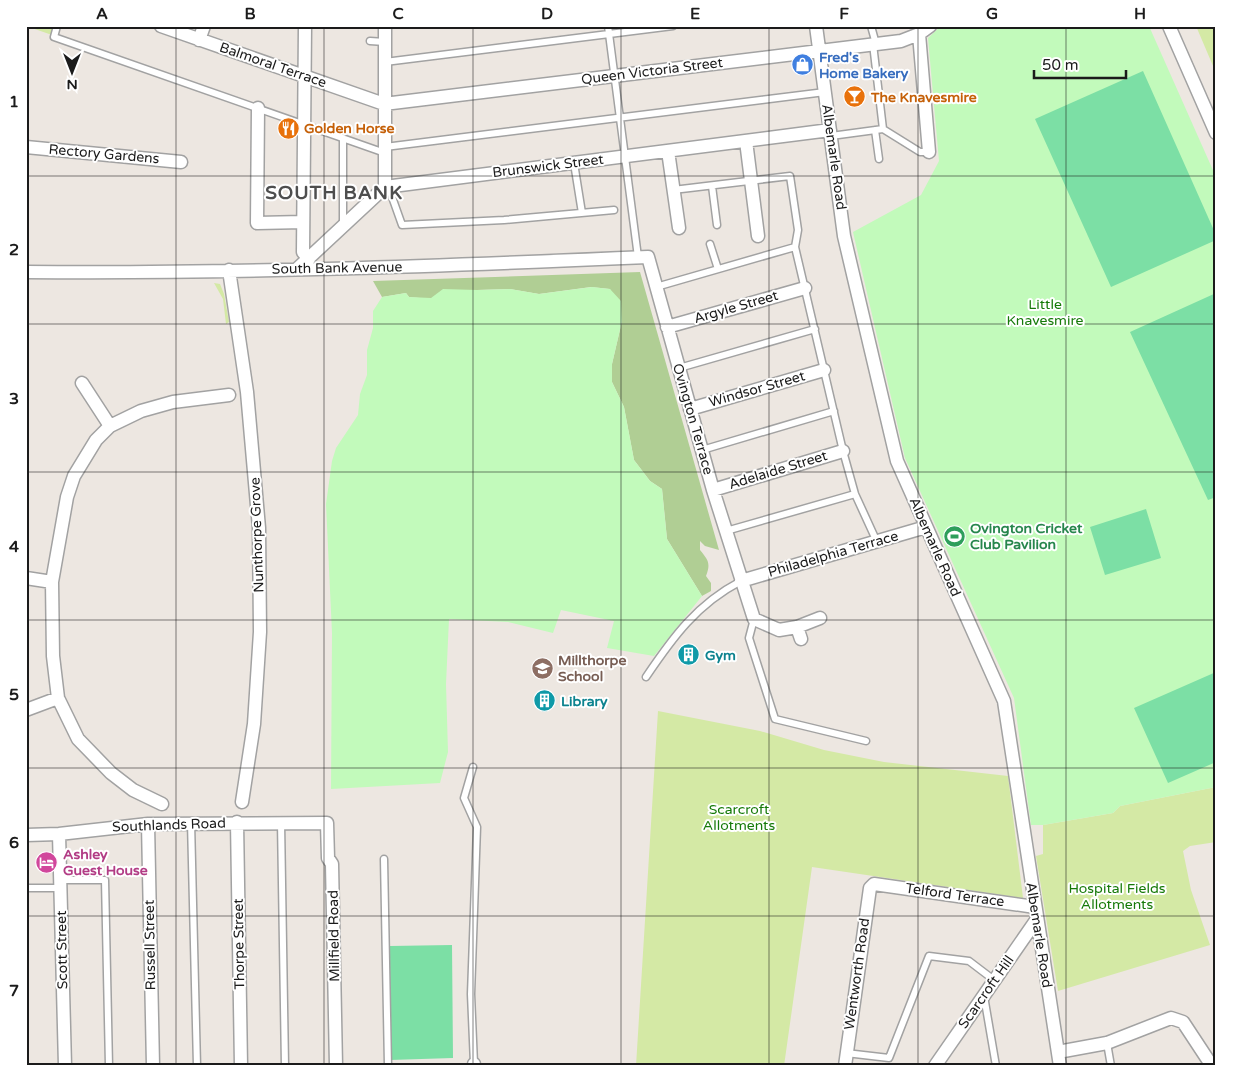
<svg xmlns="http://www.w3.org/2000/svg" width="1242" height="1092" viewBox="0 0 1242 1092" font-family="'Varela Round',sans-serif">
	<rect width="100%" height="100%" fill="#ede7e1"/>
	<path fill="#d4e9a5" d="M26,26H55L52,35Z
		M1196,26H1216V73Z
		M214,283L220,284L224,294L229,322L226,324L223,299Z
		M658,711L760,731L824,750L884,762L1008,776L1023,898L812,867L784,1066H636Z
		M1216,787V842L1190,846L1183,851L1191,890L1210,945L1058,991L1036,856L1043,854V825L1113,813L1120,806Z"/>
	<path fill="#b0ce94" d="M640,272L719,550L705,546L700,541V550C708,560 711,563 706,576L711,583V591L702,596L667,539L662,489L650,481L634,460L624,407L612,382V364L622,321L610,289L591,287L539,294L510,289L477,290L431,299L409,297L406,293L382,297L373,281Z"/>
	<path fill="#c2fabb" d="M941,26H1149L1216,177V787L1120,806L1113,813L1043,825H1031L1014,698L905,458L853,232L921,195L939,161L928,38Z
		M592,287L610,289L621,301L622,321L612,364V382L624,407L634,460L650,481L662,489L667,539L702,596L654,656L607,648L614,621L561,610L553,633L508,622L449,619L446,684L448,752L440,783L331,789L332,633L326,504L332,461L336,448L358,415L360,394L367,375V350L373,328V311L382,297L406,293L409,297L431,298L443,289L477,290L510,289L539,294Z"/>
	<path fill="#7cdfa5" d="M1143,71L1216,235V240L1111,287L1035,119Z
		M1216,293V497L1208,500L1130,332Z
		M1146,509L1161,558L1105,575L1090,527Z
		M1216,672V762L1168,783L1134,708Z
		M452,945L453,1058L390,1060V946Z"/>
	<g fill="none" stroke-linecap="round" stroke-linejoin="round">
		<defs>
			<path id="service" d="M57,26L54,37L385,153
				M608,26L638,257
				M871,26L876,44
				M370,41L385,42
				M873,44L883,129
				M385,62L673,26
				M875,130L879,159
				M831,136L883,129L920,152H929
				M385,147L825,92
				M574,163L582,213
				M712,186L717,225
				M386,188L391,194L402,225L504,220L614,210
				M673,190L790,176L798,230L795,247L843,451L855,494L877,542
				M343,226V138
				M710,244L718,269
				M656,287L795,247
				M679,368L815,329
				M702,450L834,411
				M726,531L855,494
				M754,619L749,638L775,719L866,741
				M646,677C673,637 697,604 741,581
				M473,767L464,798L477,827L471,994L474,1064
				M191,822L197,1066
				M281,822L285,1066
				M384,859L388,1066
				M61,880H105L109,1066
				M26,888H61
				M984,996L996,1066
				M1107,1043L1111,1066
				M846,1053L889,1058L929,956L969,961L994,980"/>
			<path id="minor" d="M161,26L384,104L901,41L919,34L930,26
				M305,26L303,252L309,259
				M816,26L844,236L897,461L1004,701L1060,1066
				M1169,26L1216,133
				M919,34L929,152
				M199,40L204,26
				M258,108L257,223L303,222
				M746,141L758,236
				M26,147L181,162
				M668,151L679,228
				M385,187V26
				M297,269L385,187L830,130
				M229,270L247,392L259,528L260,632L254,724L242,802
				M26,272C234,274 441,266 648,257L713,490L754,619L779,630L797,627L820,618
				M667,327L805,288
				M82,383L110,426
				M690,409L824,370
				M713,490L843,451
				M26,578L52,582
				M741,581L926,527
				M797,627L801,639
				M26,710L58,698
				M162,804L133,790L111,773L78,739L58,698L53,656L52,582L67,497L74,476L96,440L110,426L141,411L173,402L229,395
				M237,822L241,1066
				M148,824L153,1066
				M59,834L65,1066
				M26,835L59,834L148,824L327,823L328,858L332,864L336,1066
				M1058,1052L1107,1043L1171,1018L1183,1022L1212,1066
				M474,1066V1064
				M845,1066L870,888L874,884L1035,907
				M935,1066L1037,919"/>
		</defs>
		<use href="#service" stroke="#a2a2a2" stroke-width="9"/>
		<use href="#minor" stroke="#a2a2a2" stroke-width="15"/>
		<use href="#service" stroke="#fff" stroke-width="6"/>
		<use href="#minor" stroke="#fff" stroke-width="12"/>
	</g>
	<path fill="none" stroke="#1b1b1b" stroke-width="1" stroke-opacity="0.55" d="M176,26V1066M324,26V1066M473,26V1066M621,26V1066M769,26V1066M918,26V1066M1066,26V1066M26,176H1216M26,324H1216M26,472H1216M26,620H1216M26,768H1216M26,916H1216"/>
	<defs>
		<symbol id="shop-disc" viewBox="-11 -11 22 22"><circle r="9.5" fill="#3f7fe0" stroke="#fff"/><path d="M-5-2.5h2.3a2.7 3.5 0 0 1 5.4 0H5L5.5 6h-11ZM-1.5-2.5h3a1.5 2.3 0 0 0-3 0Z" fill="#fff"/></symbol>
		<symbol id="bar-disc" viewBox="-11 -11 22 22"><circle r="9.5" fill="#e8710a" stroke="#fff"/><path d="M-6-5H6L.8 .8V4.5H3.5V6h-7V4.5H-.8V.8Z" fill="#fff"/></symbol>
		<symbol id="restaurant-disc" viewBox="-11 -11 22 22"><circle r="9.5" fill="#e8710a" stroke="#fff"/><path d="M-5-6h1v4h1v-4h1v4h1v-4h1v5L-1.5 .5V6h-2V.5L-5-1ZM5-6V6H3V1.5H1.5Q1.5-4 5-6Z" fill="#fff"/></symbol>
		<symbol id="stadium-disc" viewBox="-11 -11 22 22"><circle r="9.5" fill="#2e9e5b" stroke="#fff"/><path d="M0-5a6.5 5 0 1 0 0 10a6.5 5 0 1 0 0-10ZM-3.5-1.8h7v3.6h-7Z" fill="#fff"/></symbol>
		<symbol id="building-disc" viewBox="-11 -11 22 22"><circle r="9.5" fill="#0f9aa8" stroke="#fff"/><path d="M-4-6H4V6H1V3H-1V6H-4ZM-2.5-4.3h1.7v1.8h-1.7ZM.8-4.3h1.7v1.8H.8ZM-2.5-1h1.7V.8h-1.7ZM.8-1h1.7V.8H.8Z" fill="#fff"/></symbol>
		<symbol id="school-disc" viewBox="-11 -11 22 22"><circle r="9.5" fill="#8d6e63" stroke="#fff"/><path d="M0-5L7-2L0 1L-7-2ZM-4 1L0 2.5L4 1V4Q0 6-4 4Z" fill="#fff"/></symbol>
		<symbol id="hotel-disc" viewBox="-11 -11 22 22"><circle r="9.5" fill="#d1479c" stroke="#fff"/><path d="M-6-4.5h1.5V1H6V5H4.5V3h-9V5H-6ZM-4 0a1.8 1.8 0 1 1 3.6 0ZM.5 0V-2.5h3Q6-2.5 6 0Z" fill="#fff"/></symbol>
	</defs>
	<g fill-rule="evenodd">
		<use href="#shop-disc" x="790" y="52" width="25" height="25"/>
		<use href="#bar-disc" x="842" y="84" width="25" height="25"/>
		<use href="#restaurant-disc" x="276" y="116" width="25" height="25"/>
		<use href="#stadium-disc" x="942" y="524" width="25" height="25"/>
		<use href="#building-disc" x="676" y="642" width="25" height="25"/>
		<use href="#school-disc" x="530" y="656" width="25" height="25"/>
		<use href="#building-disc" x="532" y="688" width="25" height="25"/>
		<use href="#hotel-disc" x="34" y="850" width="25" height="25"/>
	</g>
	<g text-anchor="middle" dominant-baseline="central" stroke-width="4" stroke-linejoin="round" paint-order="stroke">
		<g font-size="14" font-weight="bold" fill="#366cbe" stroke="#fff" text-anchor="start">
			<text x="819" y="57">Fred's<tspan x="819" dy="16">Home Bakery</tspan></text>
		</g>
		<g font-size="14" fill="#1b1b1b" stroke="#fff">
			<text transform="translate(273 65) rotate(19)">Balmoral Terrace</text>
			<text transform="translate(652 71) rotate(-7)">Queen Victoria Street</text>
			<text transform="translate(104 154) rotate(5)">Rectory Gardens</text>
			<text transform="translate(834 157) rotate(82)">Albemarle Road</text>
			<text transform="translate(548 166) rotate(-7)">Brunswick Street</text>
			<text transform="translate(337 268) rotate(-1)">South Bank Avenue</text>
			<text transform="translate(736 307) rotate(-16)">Argyle Street</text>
			<text transform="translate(757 389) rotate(-16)">Windsor Street</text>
			<text transform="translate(693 419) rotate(74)">Ovington Terrace</text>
			<text transform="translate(778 470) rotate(-17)">Adelaide Street</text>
			<text transform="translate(257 535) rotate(-92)">Nunthorpe Grove</text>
			<text transform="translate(935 547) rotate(66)">Albemarle Road</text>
			<text transform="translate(833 554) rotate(-16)">Philadelphia Terrace</text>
			<text transform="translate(169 825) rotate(-2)">Southlands Road</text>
			<text transform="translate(955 895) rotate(8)">Telford Terrace</text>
			<text transform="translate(1039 935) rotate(81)">Albemarle Road</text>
			<text transform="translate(334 936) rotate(-91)">Millfield Road</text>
			<text transform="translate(239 944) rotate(-91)">Thorpe Street</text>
			<text transform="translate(150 945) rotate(-91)">Russell Street</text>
			<text transform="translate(62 950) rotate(-91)">Scott Street</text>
			<text transform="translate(857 974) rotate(-82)">Wentworth Road</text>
			<text transform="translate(986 992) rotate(-55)">Scarcroft Hill</text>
		</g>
		<g font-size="14" font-weight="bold" fill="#c56008" stroke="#fff" text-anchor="start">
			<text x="871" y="97">The Knavesmire</text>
			<text x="304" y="128">Golden Horse</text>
		</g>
		<g font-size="14" fill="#167a09" stroke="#fff">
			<text x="1045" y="304">Little<tspan x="1045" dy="16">Knavesmire</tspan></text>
			<text x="739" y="809">Scarcroft<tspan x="739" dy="16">Allotments</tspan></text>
			<text x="1117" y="888">Hospital Fields<tspan x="1117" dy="16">Allotments</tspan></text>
		</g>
		<g font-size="14" font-weight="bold" fill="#27864d" stroke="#fff" text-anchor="start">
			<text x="970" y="528">Ovington Cricket<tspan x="970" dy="16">Club Pavilion</tspan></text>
		</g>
		<g font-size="14" font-weight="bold" fill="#0d838f" stroke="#fff" text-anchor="start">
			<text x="705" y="655">Gym</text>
			<text x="561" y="701">Library</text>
		</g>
		<g font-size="14" font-weight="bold" fill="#785e54" stroke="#fff" text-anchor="start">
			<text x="558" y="660">Millthorpe<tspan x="558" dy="16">School</tspan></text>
		</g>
		<g font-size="14" font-weight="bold" fill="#b23c85" stroke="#fff" text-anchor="start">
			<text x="63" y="854">Ashley<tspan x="63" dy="16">Guest House</tspan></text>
		</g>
		<g font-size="19" font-weight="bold" letter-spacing="1" fill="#4e4e4e" stroke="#fff">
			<text x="334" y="193">SOUTH BANK</text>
		</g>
	</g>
	<rect width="1242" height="1092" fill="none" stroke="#ffffff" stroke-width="55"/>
	<g transform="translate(72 72) rotate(180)" stroke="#ffffff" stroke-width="4" paint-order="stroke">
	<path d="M0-4L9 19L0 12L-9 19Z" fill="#1b1b1b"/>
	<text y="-8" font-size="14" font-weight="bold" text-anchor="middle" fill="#1b1b1b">N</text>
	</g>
	<path d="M1034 70v8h92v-8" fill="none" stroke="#1b1b1b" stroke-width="2.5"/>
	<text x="1042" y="70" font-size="15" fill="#1b1b1b" stroke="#ffffff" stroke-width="4" paint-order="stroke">50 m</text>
	<rect x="28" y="28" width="1186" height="1036" fill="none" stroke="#1b1b1b" stroke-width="2"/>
	<g font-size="16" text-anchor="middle" font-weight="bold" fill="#1b1b1b">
		<text x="102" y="19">A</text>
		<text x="250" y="19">B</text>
		<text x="398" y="19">C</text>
		<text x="547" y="19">D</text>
		<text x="695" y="19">E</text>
		<text x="844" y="19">F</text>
		<text x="992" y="19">G</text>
		<text x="1140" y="19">H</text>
		<text x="14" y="107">1</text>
		<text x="14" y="255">2</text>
		<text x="14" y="404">3</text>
		<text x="14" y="552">4</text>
		<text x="14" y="700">5</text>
		<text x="14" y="848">6</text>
		<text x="14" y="996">7</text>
	</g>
</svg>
